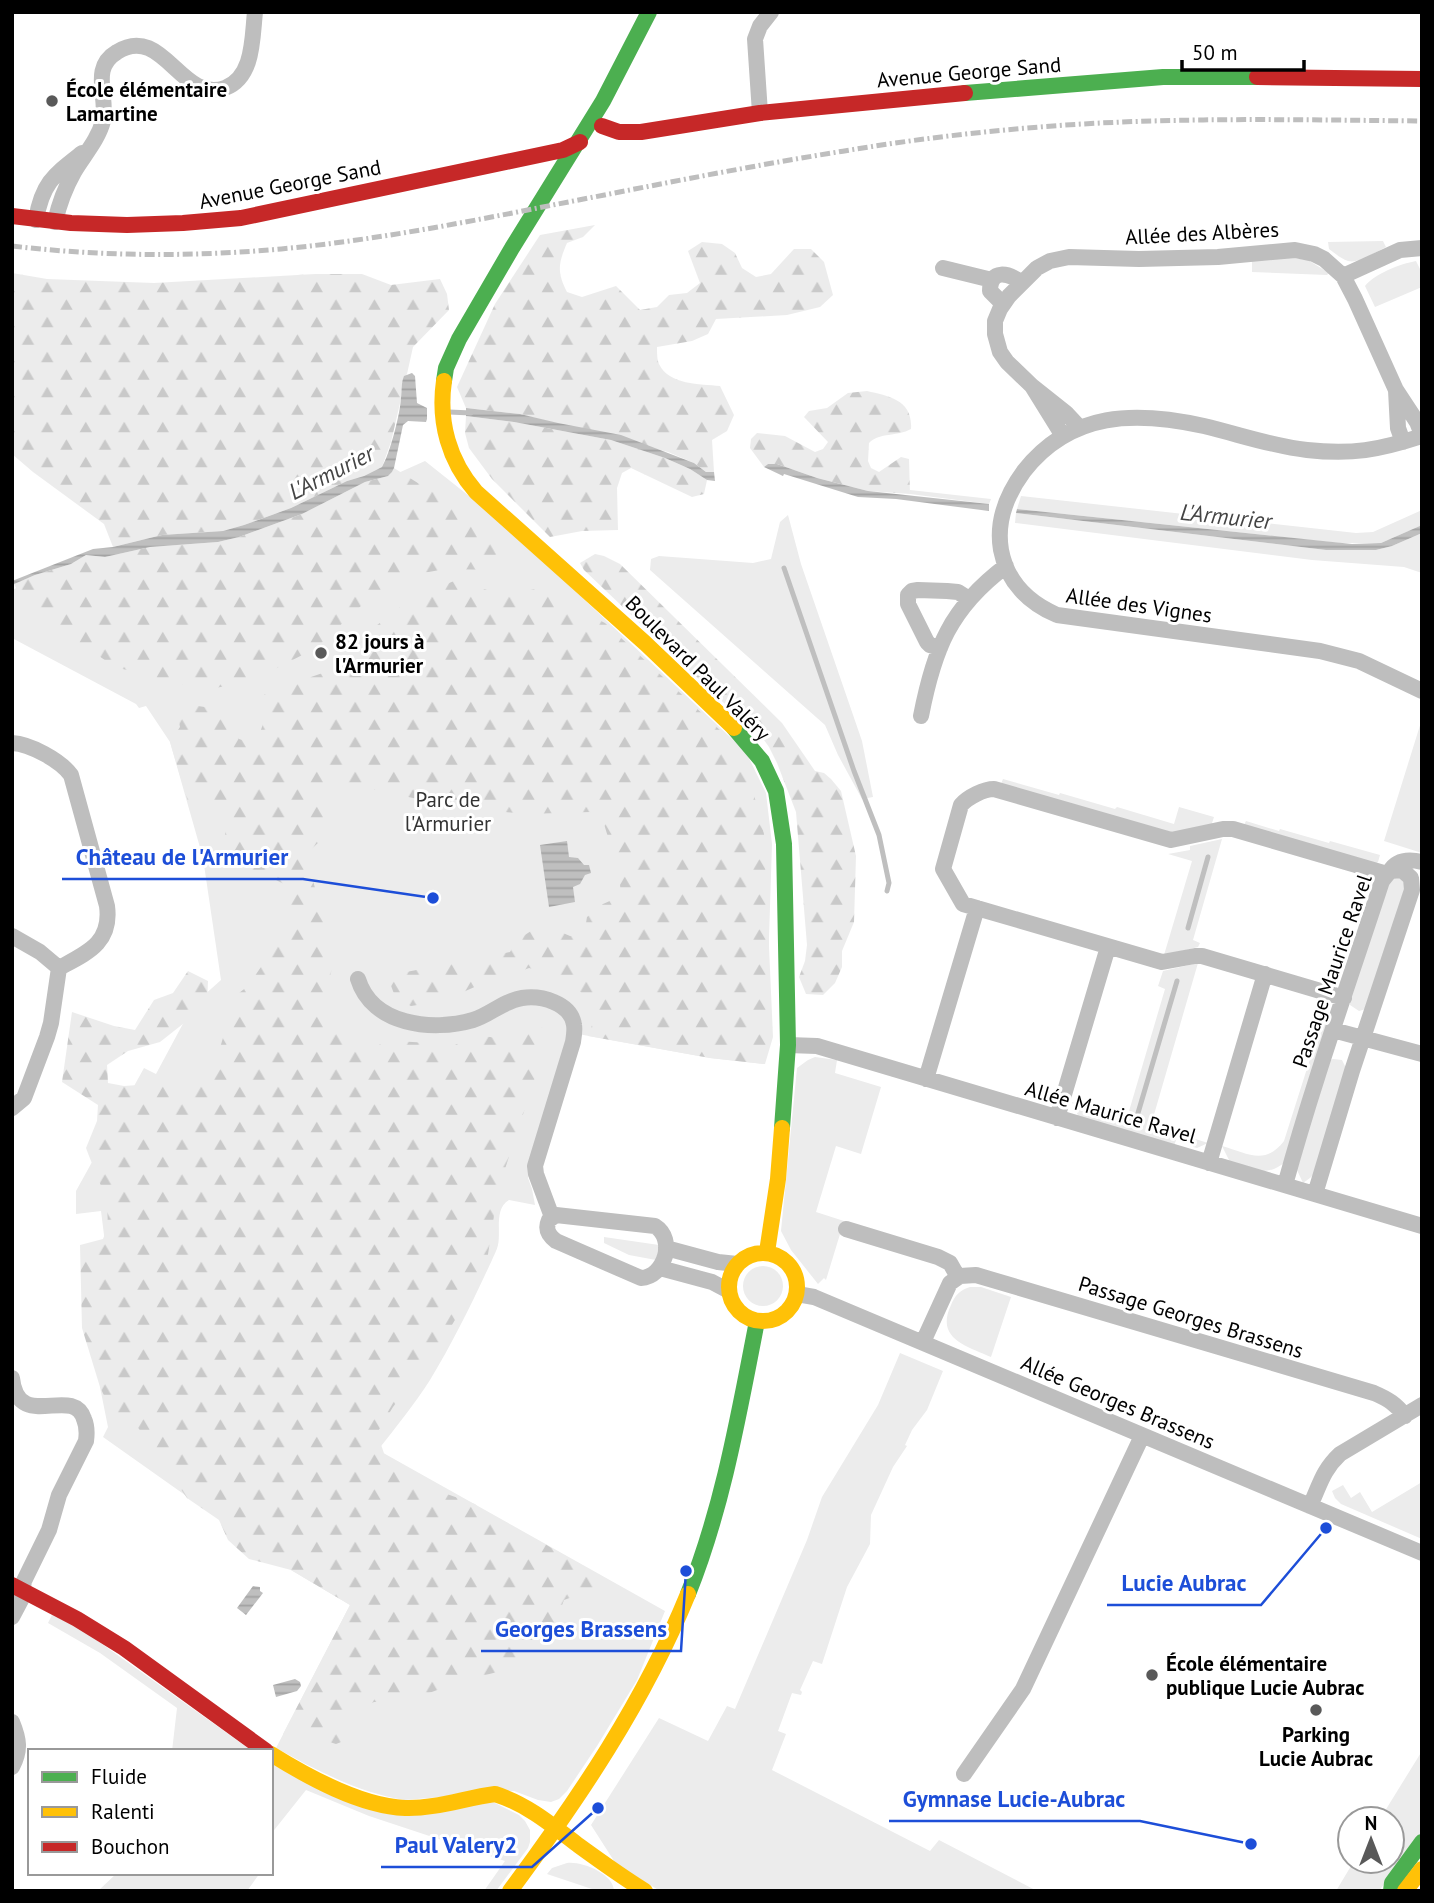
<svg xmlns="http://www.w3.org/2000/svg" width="1434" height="1903" viewBox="0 0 1434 1903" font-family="'PT Sans',sans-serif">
	<defs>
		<pattern id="forest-firs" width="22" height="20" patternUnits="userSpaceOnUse" patternTransform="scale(1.75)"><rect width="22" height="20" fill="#ececec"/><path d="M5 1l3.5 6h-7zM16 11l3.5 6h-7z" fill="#c9c9c9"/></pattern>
		<pattern id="water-rules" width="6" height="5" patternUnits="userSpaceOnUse" patternTransform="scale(1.75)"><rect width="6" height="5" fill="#bfbfbf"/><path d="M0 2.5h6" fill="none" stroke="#a2a2a2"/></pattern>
	</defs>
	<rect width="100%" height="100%" fill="#fff"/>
	<path fill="#ececec" d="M1383,241L1386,247C1375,252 1359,264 1348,261C1341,259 1335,253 1329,249L1328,242Z
		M1286,257L1308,260L1329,273L1327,275L1252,272V261Z
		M1416,261L1422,273V287L1375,307L1365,286C1376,273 1400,264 1416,261Z
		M425,461L503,523L746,752L766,793L772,844L765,1064L710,1058L567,1032V1042L529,1164L528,1178L532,1189L535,1205L509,1200C494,1209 501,1230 498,1245C497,1250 494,1255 492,1260C473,1301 453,1342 430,1380C414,1405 396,1427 378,1450L665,1611L637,1680L597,1746L567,1791L559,1799L551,1802L538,1800L514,1791L405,1800C359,1793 316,1770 276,1748L350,1605L291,1570L103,1437L108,1427L100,1387L110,1386L116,1331L101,1211L76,1214V1191L144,1068L156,1074L193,1005L221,980L203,858L170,742L146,706L139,708L136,704L12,638V590L58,569L233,547Z
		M910,490L991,499L989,504L910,494Z
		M1021,496L1356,533L1373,532L1422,510V525L1381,543H1340L1017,509Z
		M1016,513L1326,550H1376L1392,546L1422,533V573L1404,567L1312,560L1015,523Z
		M788,515L801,564L862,741L873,797L862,799L838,755L825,725L650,570L651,559L659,556L753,563L771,559L780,522Z
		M1422,719V853L1384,841Z
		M1003,779L1059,795L1060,793L1115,809L1117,807L1174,824L1179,807L1214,817L1211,826L1174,834L1001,784Z
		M1246,821L1279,831L1280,829L1329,843L1330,841L1380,855L1378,862L1375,864L1244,825Z
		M1222,839L1193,940L1200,943L1198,947L1164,955L1192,861L1168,854L1190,850V846Z
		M1395,876L1407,881L1366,1009L1359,1011L1350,1005L1349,1000L1387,882Z
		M1198,963L1151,1125L1208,1143L1197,1148L1193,1147L1195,1142L1177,1137L1174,1146L1079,1118L1072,1102L1127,1118L1165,989L1158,986L1163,971Z
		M1324,1015L1332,1018L1286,1161C1268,1178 1252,1169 1231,1164L1222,1146C1247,1153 1265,1166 1284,1141Z
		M815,1057L837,1060L835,1073L881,1087L861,1154L836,1146L816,1212L844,1221L826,1280L824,1278L818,1284L791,1250L781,1231L797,1068L808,1060Z
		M1333,1059L1342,1060L1347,1070L1315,1173L1310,1178L1303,1183L1297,1170L1328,1061Z
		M604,1237L659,1245L656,1260L629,1255L604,1243Z
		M743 1286a20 20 0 1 1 40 0a20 20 0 1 1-40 0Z
		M970,1287H981L1011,1297L991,1357C967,1346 935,1339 951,1305C955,1295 960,1290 970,1287Z
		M900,1353L943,1371L927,1410L912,1430L905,1445L907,1446L893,1467L871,1515L870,1544L847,1587L822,1664L813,1661L800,1690L802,1692L801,1695L792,1693L778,1731L786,1734L772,1770L930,1851L939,1840L1037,1891H660L616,1864L591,1825L659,1718L708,1741L727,1706L735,1709L807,1540L822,1497L878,1405Z
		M1422,1482V1539L1341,1504L1335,1498L1332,1491L1343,1485L1351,1498L1360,1492L1372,1512Z
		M52,1615L81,1629L252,1751H172L177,1708L100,1653L48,1623Z
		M1422,1751V1832L1379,1891H1336L1354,1861H1392V1819H1380Z
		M271,1764L404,1816L493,1802L519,1815L525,1821L530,1830V1842L528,1848L496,1891H484L505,1861L369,1816L306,1790L271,1834Z
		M567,1863C582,1861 614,1874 614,1891H598L547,1874L552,1868Z
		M117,1873H260L247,1891H98Z"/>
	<path fill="url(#forest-firs)" d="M595,225L583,237L567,243C558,264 557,272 567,292L582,297L616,286L640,310L657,307L669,295L687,293L700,283L688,251L702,242L722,244L735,253L742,268L756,277L771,274L794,249H811L824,262L833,295L820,307L787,315L716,319L708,334L692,341L657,347C657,352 657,360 659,364C669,385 700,384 720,386L734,415L727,431L712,440L714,472H706L694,463L668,452L520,414L466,408L457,387L495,304L540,235Z
		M12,273L47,279L154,283L315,274H362L391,285L440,279L447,294L449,310L413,347L407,374L402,383L401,399L391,442L382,467L364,476L347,481L291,508L244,525L223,531L162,535L113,547L104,524L33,472L12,454Z
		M867,391C889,396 913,400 911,429C897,437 880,432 869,443L868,461L871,468L879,472L901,457L909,459L910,494L868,491L817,478L777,464H768L764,467L750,448L751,439L757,433L785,436L815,452L823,449L828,442L804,417L809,411L827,408L848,393Z
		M466,416L514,422L611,440L665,458L690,469L707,480L704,494L692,497L631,468L622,473L617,488L618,530L582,531L550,537L492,479L469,448L465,433Z
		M394,468L421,485L458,496L485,530L498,558L497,570L445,569L407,576L361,606L316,648L269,672L231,685L205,690L115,667L80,643L41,612L16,588L14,584L35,575L71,564L86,555L105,557L150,547L218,542L239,537L302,514L365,482L388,476L392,472Z
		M595,554L604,556L620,564L782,723L815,771L824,773L831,779L841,791L856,856L854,922L842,951V967L835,983L823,995L806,994L799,977L805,961L807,945L796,812L777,763L769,747L759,733L745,723L584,570L580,563Z
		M457,580L490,591L514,593L536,589L605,623L722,732L751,783L764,834L773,1037L765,1064L710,1058L588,1036L596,1014L591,999L574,988L556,980L548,973L529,968L511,975L497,977L443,1001L411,1006L396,999L390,983L401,973L510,952L517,940L542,924L570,936L584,935L587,917L603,904L621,896L619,873L604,824L590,812L526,814L455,807L334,781L312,785L309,793L326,811L331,831L306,854L334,960L329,981L328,1013L344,1037L370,1050L386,1041H395L430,1043L443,1051L475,1035L505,1039L532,1021L550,1033L498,1190L486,1267L442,1342L393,1407L377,1433L387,1462L399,1477L475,1504L501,1530L545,1544L590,1572L594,1589L564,1600L556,1621L509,1669L462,1681L407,1701L374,1702L345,1716L349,1739L336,1744L300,1733L283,1734L350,1605L291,1570L249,1559L228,1540L219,1520L187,1498L132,1419L111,1410L100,1387L82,1328L80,1245L103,1239C117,1211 96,1176 86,1148L97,1121L98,1105L62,1082L72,1012L114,1026L135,1030L154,1000L173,993L188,971L208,981L207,1005L160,1042L128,1051L107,1065L108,1083L124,1086L167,1083L201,1085L217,1058L225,1031L230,1000L248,986L265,961L285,925L286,885L266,875L223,862L226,825L207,803L189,805L170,742L180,727L177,712L183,704L212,708L230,707L239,739L256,744L263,724L259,699L276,685L311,677L346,665L367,633L414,596Z"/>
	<path fill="url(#water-rules)" d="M412,373L415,376L417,403L427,408V419L426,422L408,421L403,425L394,468L392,472L388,476L365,482L302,514L239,537L218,542L150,547L105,557L86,555L71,564L35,575L12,585V581L93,549L113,547L162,535L223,531L244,525L291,508L347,481L364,476L382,467C390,453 400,415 401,398C402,390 401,383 404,376Z
		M466,408L520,414L558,423L621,435L694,463L706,472H714L715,481L707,480L690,469L665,458L611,440L514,422L466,416Z
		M768,464H777L817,478L868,491L989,504V511L896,499L858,497L784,474L783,476L764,467Z
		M1017,509L1352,544L1381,543L1422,525V533L1392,546L1376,550H1326L1016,513Z
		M567,841L569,857L578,858L584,865H589L591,873L585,875L580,884L573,887L575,902L549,907L540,845Z
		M253,1586L260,1587V1591L263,1593L246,1615L237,1608Z
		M295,1679L300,1682L301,1686L297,1691L276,1697L273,1685Z"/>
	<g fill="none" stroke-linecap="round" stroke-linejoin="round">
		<path stroke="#bfbfbf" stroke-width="5" d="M449,412L471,413
			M784,568L854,771L879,835L889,883L887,891
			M1188,928L1208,857
			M1138,1113L1177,981"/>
		<path stroke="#bebebe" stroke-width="16" d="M760,113L755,39L760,26L771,12
			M36,220C42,183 54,175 82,153
			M55,222C59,204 65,188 74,172C84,155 98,140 103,121C108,96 90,68 117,52C163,23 181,104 225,88C254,77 252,38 255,12
			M943,268L992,280
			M1343,276L1400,250L1422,248
			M1003,304L990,291C990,268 1009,273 1022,283
			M1032,386L1007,362L1000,352L995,334V321L1000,309L1009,296L1037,268L1050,261L1069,257L1139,259L1218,257L1295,250L1314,254L1324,259L1343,276L1355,299L1396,390
			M1063,436L1032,386L1066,413L1080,428
			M1422,436C1379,450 1352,455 1307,450C1271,446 1238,434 1204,426C1136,411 1071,411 1024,471C1007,494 996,521 1001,550C1007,582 1029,603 1057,615L1320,651L1359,661L1422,691
			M1403,442L1398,428L1396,390L1417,422L1422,435
			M940,648L930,645L927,642L908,604V595L912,591L918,590L947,591L958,592L969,599
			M921,716C934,649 950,608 1006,566
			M12,743C30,744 60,760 71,775L107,906C112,943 87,953 59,968
			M1390,871C1397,859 1409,859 1422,862
			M12,936L40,952L59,968L51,1023L47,1037L24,1098L12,1108
			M358,979C372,1025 432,1032 473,1020C490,1015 503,1001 522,998C541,995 571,1003 574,1025C575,1030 574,1036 573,1042L535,1166L536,1174L552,1217
			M1344,998L1202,956H1195L1162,962L963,904L943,869L961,805C968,797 984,789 994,789L1171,840L1223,829H1233L1387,874
			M1333,1030L1422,1054
			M788,1045L817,1046L1422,1226
			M926,1079L977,908
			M1057,1118L1108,947
			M1209,1163L1265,974
			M1285,1185C1313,1083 1349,982 1382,881L1390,871L1402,870L1411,878L1412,890L1352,1071L1315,1194
			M556,1215L655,1226C676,1239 665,1277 641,1278L556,1241C548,1235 545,1229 549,1220Z
			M846,1229L938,1257L950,1263L958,1277
			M666,1248L718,1262L737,1264
			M660,1268L712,1282L729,1291
			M797,1294L814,1297L1422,1553
			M923,1342L950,1283L960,1276L976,1275L1374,1393C1388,1399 1396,1404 1405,1416
			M12,1378C18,1433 73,1384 84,1419C87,1426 87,1434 86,1441L59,1495L49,1530L24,1581L21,1600L12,1617
			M1310,1506C1320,1485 1322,1471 1340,1454L1422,1405
			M12,1722C19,1739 21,1750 12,1767
			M964,1774L1023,1689L1142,1436"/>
		<path stroke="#4caf50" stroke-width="16" d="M965,93L1163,77H1257
			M444,381L446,368L459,339L512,248L603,101L649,12
			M734,728L762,761L776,791L784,844L788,1045L782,1128
			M688,1594C723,1507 739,1413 757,1321
			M1391,1891L1392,1883L1422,1842"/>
		<path stroke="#ffc107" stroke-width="16" d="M444,381C438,422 449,461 476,492L645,643L734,728
			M767,1252L778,1179L782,1128
			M729 1287a34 34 0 1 1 68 0a34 34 0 1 1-68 0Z
			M271,1754C308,1777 360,1806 405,1808C435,1809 465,1798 495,1794C527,1804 552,1825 578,1845C600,1861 622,1877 645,1891
			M510,1891C579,1798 644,1702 688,1594
			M1405,1891L1422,1869"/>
		<path stroke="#c62828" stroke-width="16" d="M1257,77L1422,79
			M602,126L619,132H641L760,113L965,93
			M12,216L71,223L127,225L183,223L241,218L563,150L580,142
			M12,1585L77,1619L124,1648L266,1751"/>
		<path stroke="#bebebe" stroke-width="5" stroke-dasharray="10 3.5 2 3.5" stroke-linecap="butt" d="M12,246C97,256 184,257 269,250C366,242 462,223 558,204C651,186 744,167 838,152C932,136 1027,126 1122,122C1222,118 1322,120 1422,121"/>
	</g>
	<g fill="#595959" stroke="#fff" stroke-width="2.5">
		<circle cx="52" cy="101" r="7"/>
		<circle cx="321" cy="653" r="7"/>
		<circle cx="1152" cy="1675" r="7"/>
		<circle cx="1316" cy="1710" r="7"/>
	</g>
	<g text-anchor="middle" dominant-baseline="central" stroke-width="6" stroke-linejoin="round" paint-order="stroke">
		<g font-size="21" fill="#000" stroke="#fff">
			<text transform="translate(969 72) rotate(-5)">Avenue George Sand</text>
			<text transform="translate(290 184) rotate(-11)">Avenue George Sand</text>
			<text transform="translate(1202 233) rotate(-3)">Allée des Albères</text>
			<text transform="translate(1139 605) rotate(8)">Allée des Vignes</text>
			<text transform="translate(698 668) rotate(45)">Boulevard Paul Valéry</text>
			<text transform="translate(1332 971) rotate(-71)">Passage Maurice Ravel</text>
			<text transform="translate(1111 1112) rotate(16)">Allée Maurice Ravel</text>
			<text transform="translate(1191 1317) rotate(17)">Passage Georges Brassens</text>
			<text transform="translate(1118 1402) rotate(23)">Allée Georges Brassens</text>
		</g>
		<g font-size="21" font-weight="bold" fill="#000" stroke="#fff" text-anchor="start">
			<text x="66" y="89">École élémentaire<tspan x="66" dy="24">Lamartine</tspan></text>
			<text x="335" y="641">82 jours à<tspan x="335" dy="24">l'Armurier</tspan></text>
			<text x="1166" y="1663">École élémentaire<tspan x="1166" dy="24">publique Lucie Aubrac</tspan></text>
			<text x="1316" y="1734" text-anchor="middle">Parking<tspan x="1316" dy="24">Lucie Aubrac</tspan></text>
		</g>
		<g font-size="21" fill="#333" stroke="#fff">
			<text x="448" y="799">Parc de<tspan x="448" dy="24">l'Armurier</tspan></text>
		</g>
		<g font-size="23" font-style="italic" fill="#444" stroke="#fff">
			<text transform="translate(331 472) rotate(-27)">L'Armurier</text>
			<text transform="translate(1226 516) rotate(6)">L'Armurier</text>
		</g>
	</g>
	<path fill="none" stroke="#1d4ed8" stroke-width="2.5" d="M433 898L303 879H62M1326 1528L1261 1605H1107M686 1571L681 1651H481M1251 1844L1140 1821H889M598 1808L532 1867H381"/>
	<g fill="#1d4ed8" stroke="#fff" stroke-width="2.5">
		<circle cx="433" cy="898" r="7"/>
		<circle cx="1326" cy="1528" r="7"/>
		<circle cx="686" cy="1571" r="7"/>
		<circle cx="1251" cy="1844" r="7"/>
		<circle cx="598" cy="1808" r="7"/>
	</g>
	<g font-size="23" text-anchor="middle" font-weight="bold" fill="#1d4ed8" stroke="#fff" stroke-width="6" stroke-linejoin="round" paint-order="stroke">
		<text x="182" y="865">Château de l'Armurier</text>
		<text x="1184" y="1591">Lucie Aubrac</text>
		<text x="581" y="1637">Georges Brassens</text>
		<text x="1014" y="1807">Gymnase Lucie-Aubrac</text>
		<text x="456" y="1853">Paul Valery2</text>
	</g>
	<rect width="1434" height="1903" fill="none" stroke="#000000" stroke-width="28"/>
	<rect x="28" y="1749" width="245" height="126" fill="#ffffff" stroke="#999999" stroke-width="2"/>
	<rect x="42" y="1772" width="35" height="10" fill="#4caf50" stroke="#999999" stroke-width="2"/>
	<text x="91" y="1784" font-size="21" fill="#000000">Fluide</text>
	<rect x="42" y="1807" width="35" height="10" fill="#ffc107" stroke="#999999" stroke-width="2"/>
	<text x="91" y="1819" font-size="21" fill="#000000">Ralenti</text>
	<rect x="42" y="1842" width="35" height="10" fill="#c62828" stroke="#999999" stroke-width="2"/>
	<text x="91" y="1854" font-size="21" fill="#000000">Bouchon</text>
	<g transform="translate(1371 1840)"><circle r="33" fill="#ffffff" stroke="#999999" stroke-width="2"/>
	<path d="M0-5L12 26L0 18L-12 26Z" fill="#595959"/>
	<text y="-10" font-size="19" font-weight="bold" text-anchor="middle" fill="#000000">N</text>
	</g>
	<path d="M1182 60v10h122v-10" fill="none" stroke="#000000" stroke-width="3.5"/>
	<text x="1192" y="60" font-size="21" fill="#000000" stroke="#ffffff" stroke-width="5" paint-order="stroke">50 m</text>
</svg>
